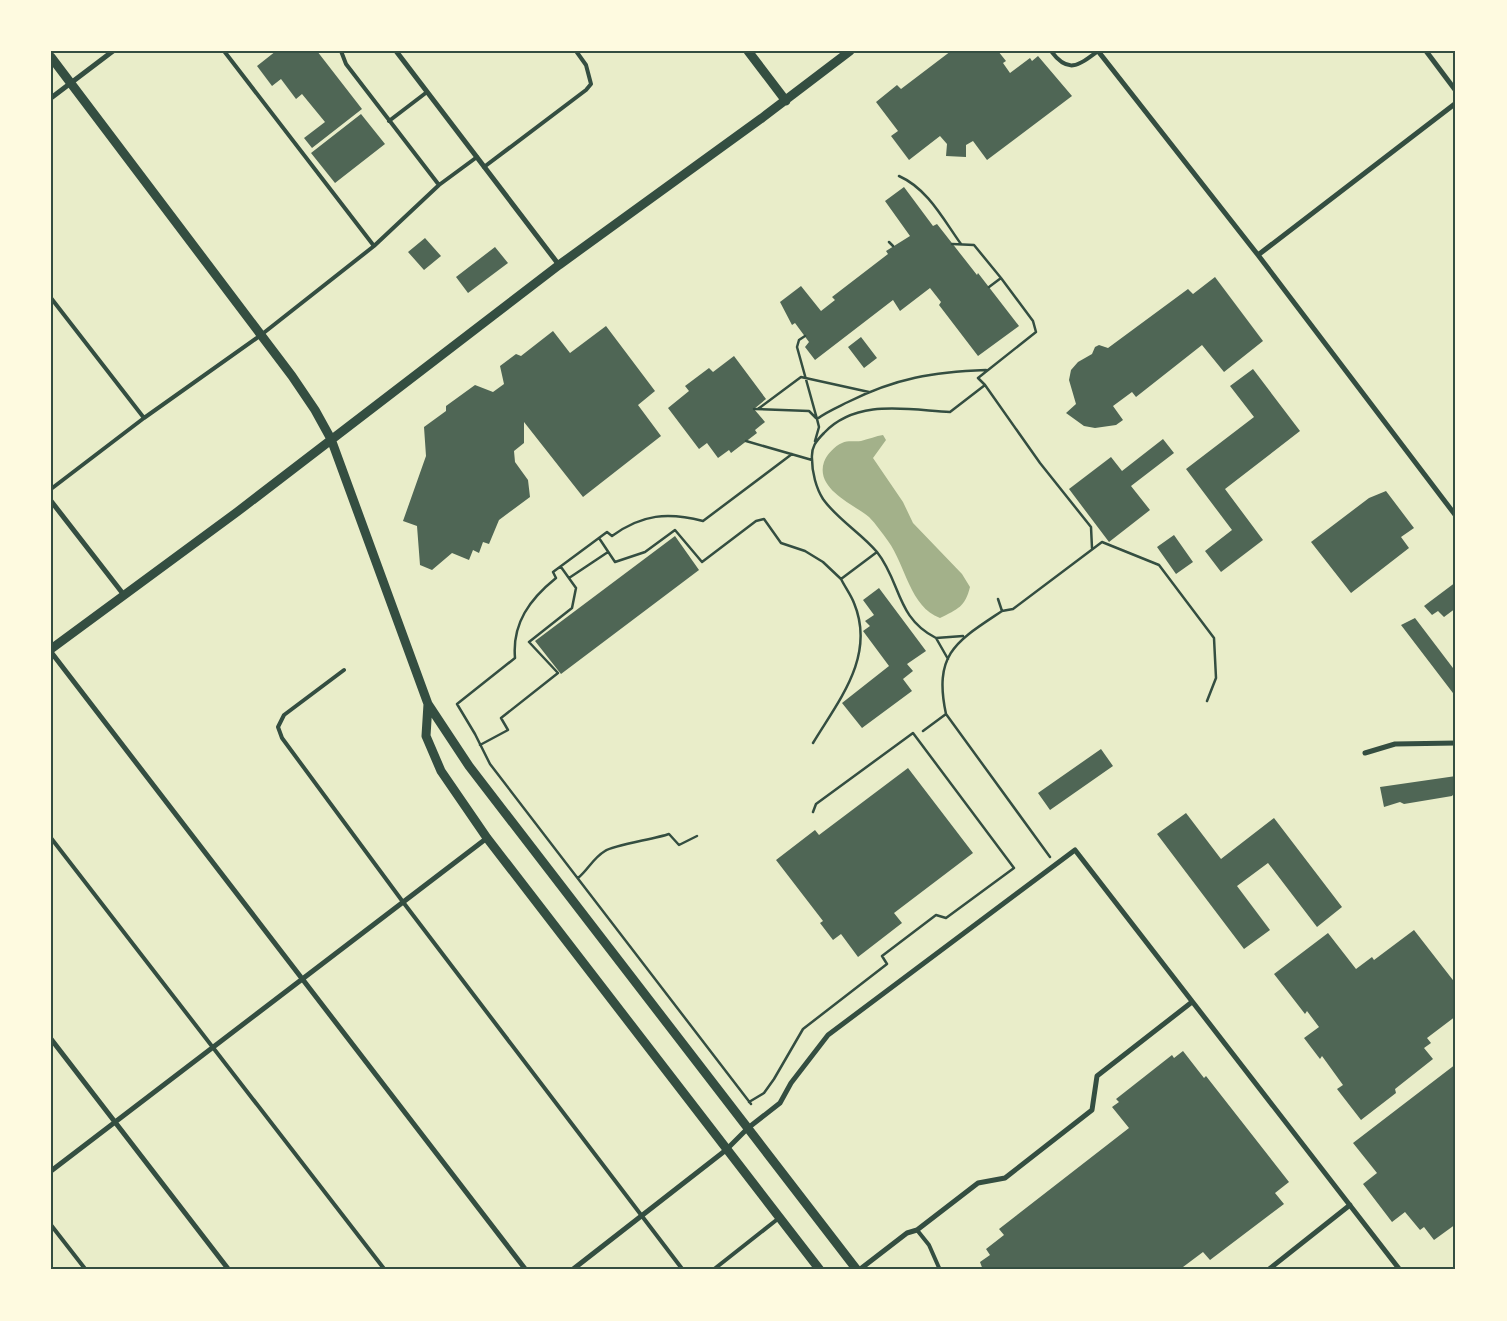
<svg xmlns="http://www.w3.org/2000/svg" width="1507" height="1321" viewBox="0 0 1507 1321" font-family="Bitter,serif">
	<rect width="100%" height="100%" fill="#e9edc9"/>
	<path fill="#a3b18a" d="M883,435L886,440L873,458L903,502L913,523L962,574L970,587C965,607 958,609 940,618C910,607 906,566 888,541C882,533 876,524 869,517C853,504 815,489 824,462C827,454 835,446 842,443C848,440 855,442 861,441C869,439 876,436 883,435Z"/>
	<path fill="#4f6655" d="M276,51H317L362,109L312,148L304,138L325,122L302,94L296,99L281,79L272,86L257,66Z
		M951,51H998L1006,61L1003,63L1010,73L1030,58L1032,61L1038,56L1072,96L987,160L973,141L966,145V157L946,156L947,144L940,136L909,160L891,136L898,131L876,102L897,85L901,89Z
		M361,114L385,144L335,183L311,153Z
		M904,187L933,226L937,224L977,275L978,273L1019,326L978,356L939,305L941,302L930,288L900,311L893,300L815,360L805,347L809,342L795,323L792,325L780,302L801,286L821,311L835,300L832,297L888,254L886,251L910,236L885,201Z
		M425,238L441,256L424,270L408,252Z
		M495,247L508,263L468,293L456,277Z
		M1215,277L1263,341L1224,372L1202,345L1136,397L1132,392L1113,406L1123,420L1116,425L1095,428L1084,426L1066,413L1076,404L1069,380L1071,370L1078,362L1092,354L1095,347L1099,345L1108,348L1188,289L1193,294Z
		M606,326L655,391L638,405L661,436L583,497L524,422V443L514,451L515,462L528,480L530,497L499,520L489,544L483,542L479,553L473,550L469,560L452,553L432,570L420,565L417,526L403,521L426,456L424,427L446,411V406L475,385L493,392L504,384L500,366L516,354L521,356L553,331L570,353Z
		M861,337L877,358L864,368L848,347Z
		M734,356L766,399L754,409L765,422L755,430L757,433L731,453L729,450L718,458L707,443L699,449L668,408L689,391L685,386L709,368L713,372Z
		M1253,369L1300,431L1225,489L1263,540L1221,572L1205,551L1232,530L1186,469L1254,417L1230,386Z
		M1163,439L1174,453L1131,486L1150,510L1109,542L1069,489L1111,457L1122,471Z
		M1386,491L1414,528L1401,537L1409,548L1351,593L1311,542L1369,498Z
		M1174,535L1193,562L1176,574L1157,547Z
		M675,536L699,570L561,674L535,641Z
		M1456,582V608L1444,617L1438,611L1432,615L1424,606Z
		M879,588L926,651L907,664L913,671L903,679L912,691L862,728L842,703L889,666L863,631L870,626L865,621L874,615L863,600Z
		M1415,618L1456,672V697L1401,625Z
		M1101,749L1113,766L1050,810L1038,793Z
		M908,768L973,853L894,913L902,923L858,957L841,934L833,940L820,923L823,921L776,860L815,830L819,835Z
		M1456,776V791L1452,796L1404,804L1400,802L1384,807L1380,787Z
		M1186,813L1221,859L1274,818L1342,907L1317,927L1268,863L1237,886L1270,930L1244,949L1157,834Z
		M1414,930L1456,984V1016L1427,1038L1431,1043L1424,1048L1433,1059L1395,1089L1396,1093L1361,1120L1337,1089L1343,1085L1322,1056L1320,1059L1304,1038L1319,1027L1307,1011L1305,1014L1274,974L1328,933L1356,969L1372,957L1374,960Z
		M1183,1051L1204,1078L1206,1076L1289,1182L1275,1193L1284,1204L1210,1260L1203,1252L1179,1270H983L980,1262L990,1255L986,1249L1004,1235L999,1229L1129,1128L1112,1107L1119,1102L1116,1099L1172,1055L1174,1058Z
		M1456,1064V1205L1453,1207L1456,1210V1224L1434,1240L1424,1227L1420,1230L1405,1212L1392,1222L1363,1184L1377,1173L1353,1143Z"/>
	<g fill="none" stroke-linecap="round" stroke-linejoin="round">
		<path stroke="#344e41" stroke-width="2.5" d="M899,176C928,189 943,219 961,244
			M889,242L893,246
			M952,244L974,245L1001,278
			M805,336L799,340L797,347L817,419
			M985,385L1040,463L1091,527L1092,548
			M754,409L809,411L816,418
			M758,409L801,377L869,392
			M746,441L812,460
			M815,441L819,427L817,419C826,412 838,407 848,402C896,378 933,372 986,370
			M599,538L615,562L645,552L675,530L702,562L756,521L764,519L781,543L805,551L823,562L841,579
			M569,578L608,552
			M1002,611L1013,609L1102,542L1159,565L1214,638L1216,678L1207,701
			M936,638C896,618 901,582 877,552C861,533 837,519 823,499C816,488 812,472 812,459C811,447 816,441 824,433C857,398 909,410 950,412L985,385L978,378L1036,332L1033,321L1001,278L989,287
			M948,659L936,638L963,636
			M946,714L1050,857
			M923,731L946,714C933,653 957,641 1002,611L998,599
			M813,743C839,700 876,656 854,603C851,595 845,587 841,579L877,552
			M480,745L508,730L501,718L558,673L529,642L572,608L576,588L561,567
			M578,878C588,870 593,858 605,851C613,845 655,839 669,834L679,845L697,836
			M749,1102L764,1093L774,1079L803,1029L887,964L882,956L936,915L946,918L1014,868L913,733L816,804L813,812
			M751,1104L490,764L475,734L457,704L515,658C512,623 530,599 556,578L553,572L607,532L612,536C642,514 668,512 703,521L792,454"/>
		<path stroke="#344e41" stroke-width="4" d="M224,51L374,246
			M341,51L346,64L439,185
			M1051,51C1068,74 1078,66 1098,51
			M389,121L427,92
			M484,167L586,90L591,84L586,65L576,51
			M51,298L144,418
			M51,489L144,418L261,335L374,246L439,185L477,157
			M344,670L284,715L278,727L282,738L403,902L683,1270
			M51,838L385,1270
			M51,1225L86,1270
			M917,1230L929,1245L940,1270
			M713,1270L779,1218"/>
		<path stroke="#344e41" stroke-width="5" d="M396,51L559,265
			M1098,51L1258,255L1456,516
			M1426,51L1456,91
			M51,98L113,51
			M1258,255L1456,103
			M51,501L124,595
			M51,652L526,1270
			M1365,753L1395,744L1456,743
			M51,1039L229,1270
			M51,1171L487,838
			M572,1270L726,1150L748,1128L780,1103L791,1083L828,1035L1075,850L1400,1270
			M859,1270L907,1233L917,1230L978,1183L1005,1178L1092,1110L1097,1076L1192,1002
			M1268,1270L1350,1205"/>
		<path stroke="#344e41" stroke-width="9" d="M748,51L786,101
			M51,57L292,376L315,410L331,439L428,704L469,766L857,1270
			M51,649L237,512L559,265L762,118L850,51
			M428,704L426,736L441,771L487,838L820,1270"/>
	</g>
	<rect width="1507" height="1321" fill="none" stroke="#fefae0" stroke-width="105"/>
	<rect x="52" y="52" width="1402" height="1216" fill="none" stroke="#344e41" stroke-width="2"/>
</svg>
